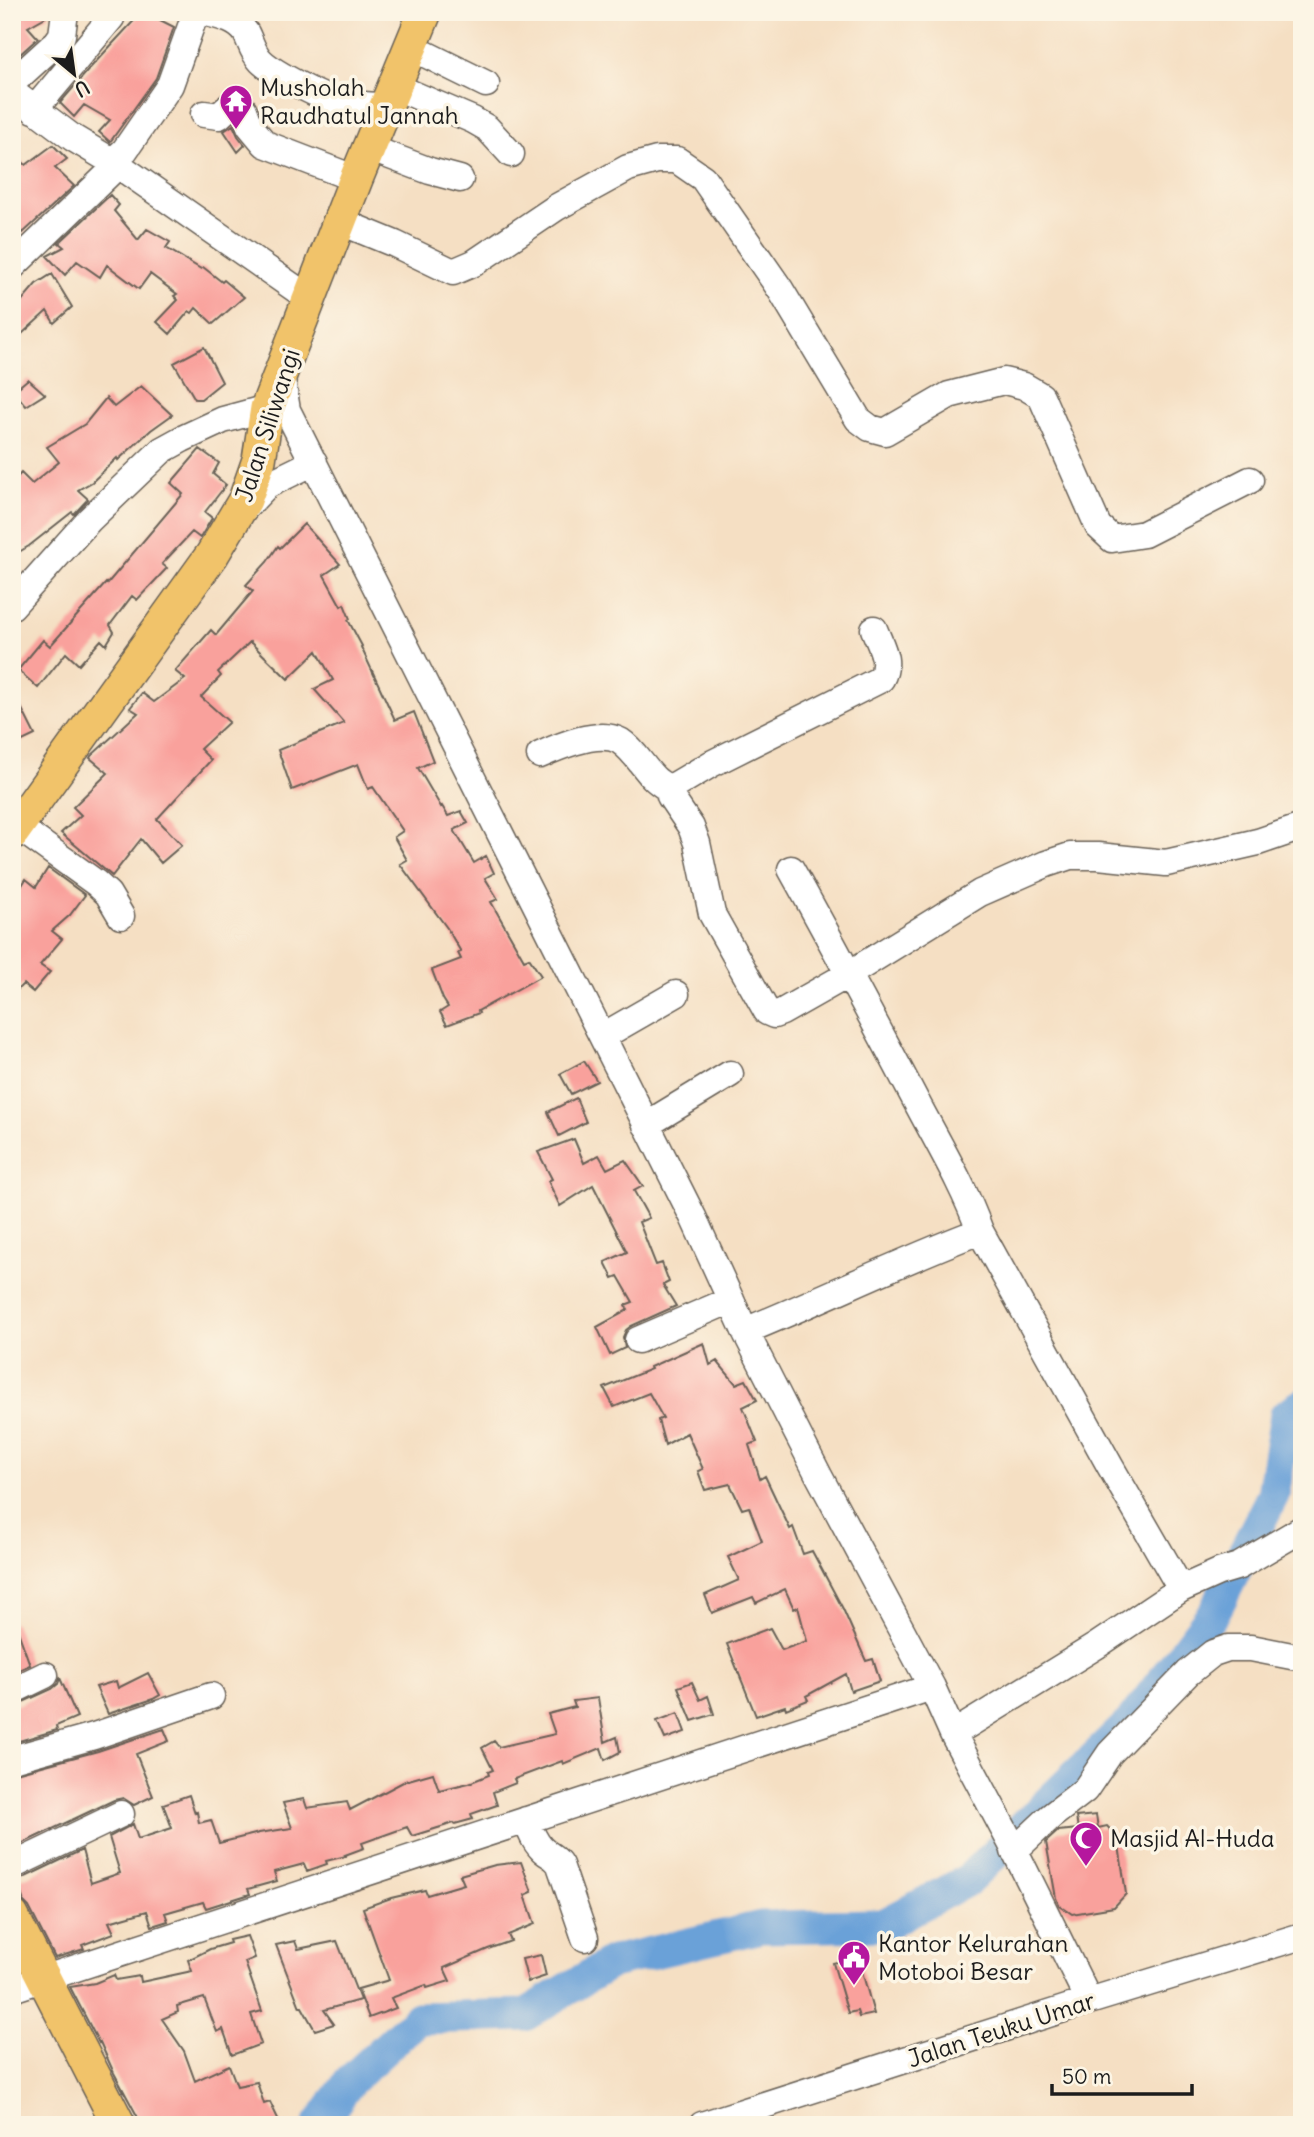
<svg xmlns="http://www.w3.org/2000/svg" width="1314" height="2137" viewBox="0 0 1314 2137" font-family="Delius,sans-serif">
	<rect width="100%" height="100%" fill="#fcf5e5"/>
	<filter id="ink" filterUnits="userSpaceOnUse"><feTurbulence type="fractalNoise" baseFrequency=".0143" numOctaves="2"/><feDisplacementMap in="SourceGraphic" scale="14" xChannelSelector="R" yChannelSelector="G"/><feConvolveMatrix kernelMatrix="1 2 1 2 8 2 1 2 1" color-interpolation-filters="sRGB"/></filter>
	<filter id="wash" filterUnits="userSpaceOnUse"><feTurbulence type="fractalNoise" baseFrequency=".00686" numOctaves="4" result="noise"/><feDisplacementMap in="SourceGraphic" scale="28" xChannelSelector="R" yChannelSelector="G"/><feGaussianBlur stdDeviation="1.57" result="paint"/><feColorMatrix in="noise" values="0 0 0 0 0 0 0 0 0 0 0 0 0 0 0 0 0 1.4 0 .05"/><feComposite in="paint" operator="in"/></filter>
	<g filter="url(#wash)">
		<rect width="100%" height="100%" fill="#f5dfc3"/>
		<g fill="none" stroke-linecap="round" stroke-linejoin="round">
			<path stroke="#6aa1d8" stroke-width="33" d="M319,2125L350,2081L418,2018L525,2015L612,1962L761,1927L883,1925L968,1880L1132,1721L1214,1612L1273,1495L1286,1415L1302,1405"/>
		</g>
		<g id="blocks">
			<path fill="#f9a19c" d="M12,12H49V15L28,27L38,38L18,56L12,50Z
				M142,12H164L160,20L174,27L156,78L110,142L99,132L110,120L84,105L74,117L60,103L91,67Z
				M233,125L238,136L245,145L238,152L224,131Z
				M53,145L67,159L55,168L74,186L23,233L12,224V153L26,165Z
				M110,195L119,205L114,211L138,240L147,229L170,242L166,248L201,269L203,267L222,282L224,280L244,297L213,324L196,308L192,313L189,311L170,334L157,322L178,300L174,296L177,294L150,274L139,289L107,265L100,277L77,261L65,275L47,256L64,247L59,243Z
				M52,274L72,307L54,323L47,311L12,343V312L36,284Z
				M204,347L222,382L201,399H195L174,363Z
				M28,379L45,394L26,406L14,391Z
				M141,386L172,415L151,430L118,460L117,458L92,482L78,490L88,499L74,514L72,512L29,546L12,556V483L21,473L32,484L59,462L47,447L85,424L106,398L114,407Z
				M200,449L219,463L213,474L226,485L205,512L212,518L200,538L192,532L162,564L167,568L137,600L132,596L110,625L114,632L106,645L101,640L79,665L66,653L38,688L18,670L43,640L50,646L106,583L107,584L183,494L171,483Z
				M304,524L340,564L324,575L341,606L344,604L350,619L348,620L362,646L361,647L395,720L414,712L433,761L418,768L441,807L442,806L448,816L461,811L468,823L454,830L474,863L486,856L494,873L485,878L498,899L491,902L524,960L529,958L541,976L478,1011L479,1013L447,1025L440,1012L448,1007L443,999L432,970L461,959L458,953L461,952L447,928L400,864L407,860L394,837L403,831L373,787L368,789L358,764L292,790L278,750L344,723L314,689L333,680L317,651L288,679L250,642L218,672L221,676L201,697L229,722L200,749L211,760L157,819L182,845L161,863L141,839L112,876L61,833L81,815L73,807L108,773L90,758L91,756L138,713L130,708L142,693L154,702L185,679L175,671L211,630L216,635L253,591L246,585L267,562L278,546L280,548Z
				M12,689L35,735L12,746Z
				M48,868L85,895L70,915L52,931L62,939L40,965L50,972L33,992L23,984L12,995V901L26,879L36,887Z
				M584,1061L597,1081L571,1094L560,1074Z
				M576,1098L586,1122L559,1136L548,1112Z
				M574,1139L584,1163L599,1155L607,1169L625,1160L643,1186L634,1191L649,1218L639,1222L656,1265L662,1263L669,1282L663,1285L676,1306L631,1326L626,1330L623,1337L625,1348L610,1355L597,1327L628,1310L625,1305L633,1302L618,1276L613,1278L605,1262L627,1252L593,1185L560,1206L548,1181L552,1179L538,1152Z
				M704,1343L710,1365L717,1361L736,1384L746,1380L757,1400L743,1407L757,1442L749,1445L760,1479L765,1476L790,1529L793,1527L803,1554L812,1551L843,1609L866,1661L873,1659L880,1681L851,1691L846,1674L806,1696L808,1700L786,1709L785,1706L756,1716L727,1644L770,1628L782,1650L807,1641L798,1607L794,1609L785,1589L756,1603L753,1597L712,1613L705,1595L739,1580L728,1557L762,1541L749,1507L742,1509L730,1484L705,1490L698,1471L703,1469L687,1433L665,1445L658,1420L663,1418L649,1393L614,1407L604,1388L651,1369L650,1367Z
				M12,1623H15L30,1665L12,1673Z
				M148,1673L160,1695L153,1699L108,1714L96,1687L116,1681L118,1688Z
				M60,1678L77,1717L56,1726L57,1730L12,1743V1707L52,1689L58,1684Z
				M692,1682L700,1700L708,1696L714,1714L692,1721L678,1687Z
				M598,1698L605,1742L617,1737L620,1752L605,1760L601,1748L563,1764L562,1761L514,1779L516,1783L493,1792L497,1805L471,1814L473,1819L455,1824L454,1823L412,1836L407,1827L362,1843L364,1848L345,1855L346,1856L326,1861L327,1864L307,1871L304,1864L274,1872L277,1881L248,1889L250,1894L206,1908L203,1902L165,1913L168,1921L152,1926L147,1911L109,1922L114,1933L82,1945L84,1949L55,1958L29,1907L21,1899H23L17,1881L82,1850L91,1883L120,1873L109,1837L133,1824L138,1839L172,1828L163,1804L189,1795L195,1813L197,1812L199,1823L211,1820L219,1843L259,1833L292,1828L283,1803L304,1799L307,1808L347,1802L350,1810L405,1781L433,1773L439,1790L469,1783L489,1775L488,1772L493,1770L482,1748L494,1741L499,1747L555,1734L548,1714L575,1707L573,1701Z
				M678,1713L685,1732L665,1739L657,1721Z
				M164,1729L169,1741L136,1754L153,1796L134,1805L123,1798L114,1800L21,1844L12,1825V1774L98,1751Z
				M1096,1815L1098,1828L1107,1826L1118,1838L1126,1894L1114,1907L1072,1914L1059,1905L1056,1898L1046,1842L1058,1831L1078,1829L1076,1817Z
				M521,1862L532,1892L525,1895L535,1924L508,1935L511,1941L488,1949L444,1968L450,1981L427,1988L426,1985L391,1998L396,2008L369,2018L358,1989L389,1980L363,1908L391,1898L425,1890L427,1895L464,1884L460,1875L495,1865Z
				M247,1936L255,1958L245,1962L262,2011L251,2014L261,2044L232,2055L223,2029L217,2032L204,1998L177,2006L178,2012L162,2019L184,2051L195,2081L229,2065L237,2086L257,2082L264,2104L270,2102L281,2125H142L114,2073L100,2042L99,2043L70,1987L95,1983L114,1975L116,1980L140,1976L141,1982L192,1971L188,1960L210,1949L230,1943L229,1940Z
				M295,1941L298,1949L337,1941L360,2000L324,2010L334,2024L315,2030L302,2007H300L276,1945Z
				M541,1955L546,1976L528,1982L522,1959Z
				M858,1957L874,2014L859,2017L857,2011L848,2013L833,1963Z"/>
		</g>
	</g>
	<g filter="url(#ink)">
		<use href="#blocks" fill-opacity="0" stroke="#686056" stroke-width="2"/>
		<g fill="none" stroke-linecap="round" stroke-linejoin="round">
			<defs>
				<path id="minor" d="M203,12C218,16 237,19 246,33C251,43 253,53 261,61C273,73 327,101 342,103C357,105 371,105 385,107
					M411,47L486,84
					M12,83L57,42L62,35L65,12
					M394,86L473,120L487,128L511,154
					M12,92L73,138L118,165L310,299
					M34,110L111,18
					M204,114L219,116L232,104L244,110L250,126L265,144L356,179
					M369,148L430,171L460,179
					M112,162L125,150L170,85L196,12
					M339,221L395,244L453,272L474,263L557,207L628,168L657,160H677L703,178L780,289L858,419L870,428L885,432L949,395L1004,381L1024,386L1041,396L1098,526L1112,539L1144,534L1250,480
					M12,267L118,165
					M283,371L282,380L287,410L693,1217L745,1331L819,1476L932,1687L953,1734L1011,1843L1089,2001
					M244,509L267,485L314,462
					M12,606L89,520L162,450L182,439L223,420L267,408
					M874,629C881,647 891,661 881,679L711,764L674,786L670,796L691,827L697,843L712,914L767,1012L774,1015L782,1012L849,974L980,893L1046,864L1070,856H1098L1166,863L1258,842L1302,827
					M540,755C560,746 599,729 620,741C634,750 642,766 654,778C659,783 666,787 672,791
					M17,826L96,883L108,894L121,916
					M791,869C834,946 875,1023 916,1101C938,1143 964,1186 980,1231
					M603,1036L676,994
					M646,1125L730,1074
					M745,1331C824,1299 900,1261 980,1231L1110,1466L1181,1589
					M638,1340L731,1300
					M12,1691L45,1675
					M953,1734L1096,1646L1181,1589L1219,1572L1239,1566L1302,1529
					M12,1759L94,1736L211,1696
					M526,1820C530,1830 534,1841 541,1848C547,1855 555,1856 560,1865L585,1938
					M1014,1851L1050,1817L1085,1790L1110,1753L1188,1673L1213,1653L1228,1648H1251L1302,1658
					M12,1866L121,1814
					M12,1989L932,1687
					M702,2125L1089,2001L1302,1936"/>
				<path id="major" d="M12,833L212,555L245,500L259,460L267,408L356,179L425,12
					M12,1916L119,2125"/>
			</defs>
			<use href="#minor" stroke="#686056" stroke-width="29"/>
			<use href="#major" stroke="#686056" stroke-width="36"/>
			<use href="#minor" stroke="#fff" stroke-width="26"/>
			<use href="#major" stroke="#f1c36a" stroke-width="33"/>
		</g>
	</g>
	<defs>
		<symbol id="temple-pin" viewBox="-11 -11 22 30"><path d="M0 17L-7.5 6A9.5 9.5 0 1 1 7.5 6Z" fill="#b5179e" stroke="#fcf5e5"/><path d="M0-6L5-2H3V0L6.5 2.5H4V6H1.5V3h-3V6H-4V2.5H-6.5L-3 0V-2H-5Z" fill="#fff"/></symbol>
		<symbol id="mosque-pin" viewBox="-11 -11 22 30"><path d="M0 17L-7.5 6A9.5 9.5 0 1 1 7.5 6Z" fill="#b5179e" stroke="#fcf5e5"/><path d="M3.5-4.9A6 6 0 1 0 3.5 4.9A5 5 0 1 1 3.5-4.9Z" fill="#fff"/></symbol>
		<symbol id="civic-pin" viewBox="-11 -11 22 30"><path d="M0 17L-7.5 6A9.5 9.5 0 1 1 7.5 6Z" fill="#b5179e" stroke="#fcf5e5"/><path d="M-.6-6.5H3V-4.5H.6V-3L4-1V1h2V6H-6V1h2V-1L-.6-3ZM-1.2 2.5V6h2.4V2.5Z" fill="#fff"/></symbol>
	</defs>
	<g fill-rule="evenodd">
		<use href="#temple-pin" x="217" y="82" width="38" height="52"/>
		<use href="#mosque-pin" x="1067" y="1819" width="38" height="52"/>
		<use href="#civic-pin" x="835" y="1938" width="38" height="52"/>
	</g>
	<g text-anchor="middle" dominant-baseline="central" stroke-width="7" stroke-linejoin="round" paint-order="stroke">
		<g font-size="24" fill="#1c1c1c" stroke="#fcf5e5" text-anchor="start">
			<text x="260" y="87">Musholah<tspan x="260" dy="28">Raudhatul Jannah</tspan></text>
			<text x="1110" y="1838">Masjid Al-Huda</text>
			<text x="878" y="1943">Kantor Kelurahan<tspan x="878" dy="28">Motoboi Besar</tspan></text>
		</g>
		<g font-size="24" fill="#1c1c1c" stroke="#fcf5e5">
			<text transform="translate(267 425) rotate(-72)">Jalan Siliwangi</text>
			<text transform="translate(1001 2029) rotate(-18)">Jalan Teuku Umar</text>
		</g>
	</g>
	<rect width="1314" height="2137" fill="none" stroke="#fcf5e5" stroke-width="42"/>
	<g transform="translate(74 74) rotate(151)" stroke="#fcf5e5" stroke-width="5" paint-order="stroke">
	<path d="M0-5L12 26L0 18L-12 26Z" fill="#1c1c1c"/>
	<text y="-10" font-size="19" font-weight="bold" text-anchor="middle" fill="#1c1c1c">U</text>
	</g>
	<path d="M1052 2084v10h140v-10" fill="none" stroke="#1c1c1c" stroke-width="3.5"/>
	<text x="1062" y="2084" font-size="21" fill="#1c1c1c" stroke="#fcf5e5" stroke-width="5" paint-order="stroke">50 m</text>
</svg>
